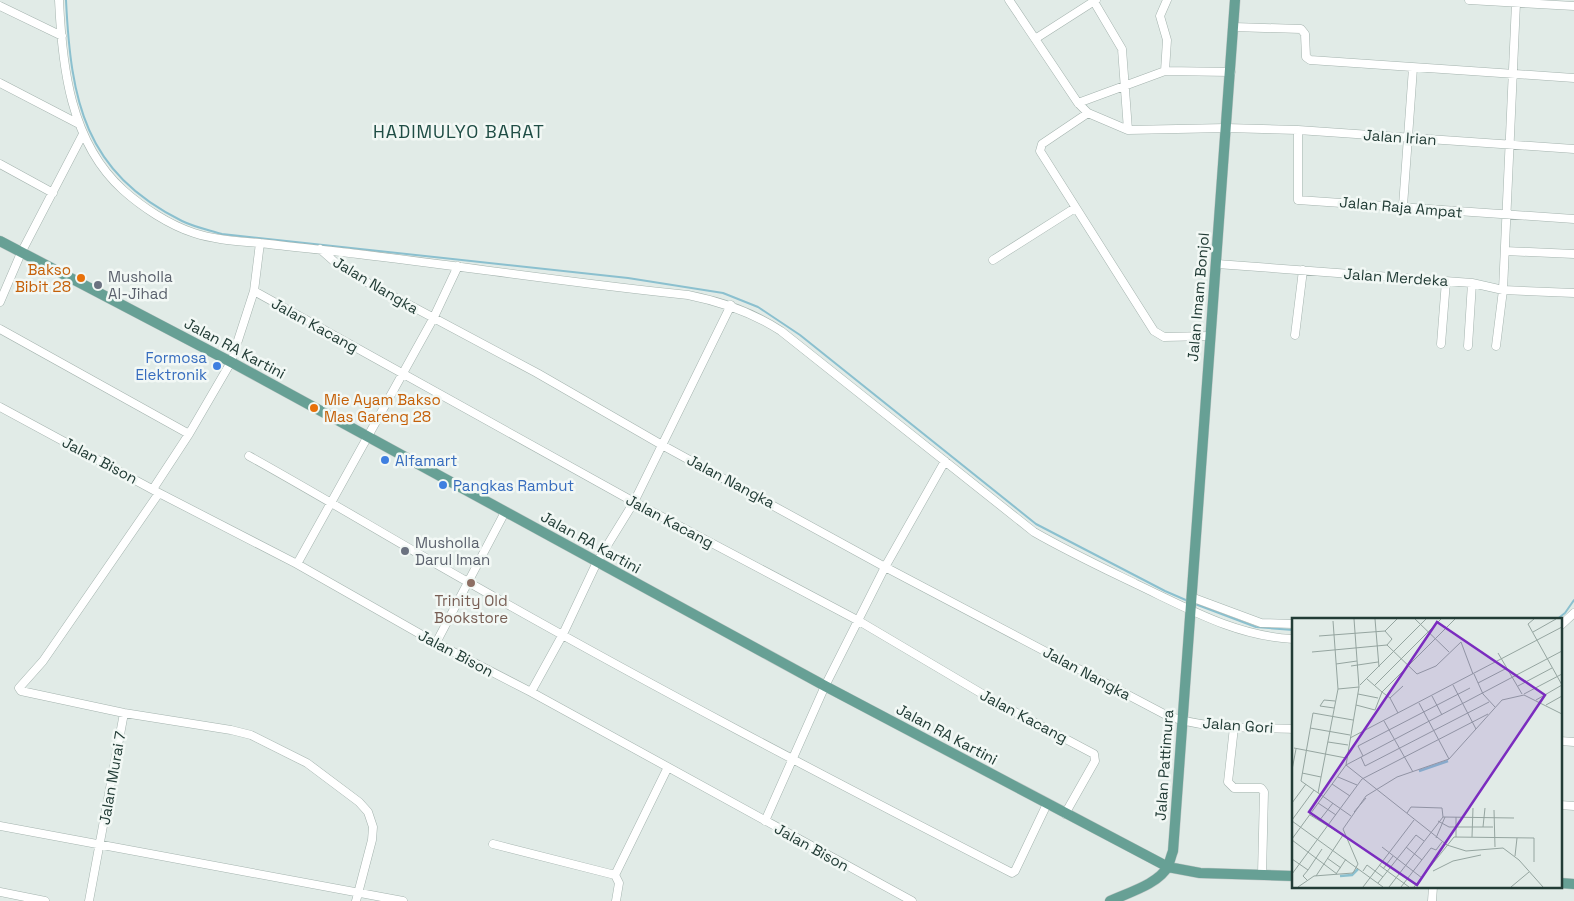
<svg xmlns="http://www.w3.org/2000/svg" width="1574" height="901" viewBox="0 0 1574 901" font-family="'Space Grotesk',sans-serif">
	<rect width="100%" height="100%" fill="#e1ebe7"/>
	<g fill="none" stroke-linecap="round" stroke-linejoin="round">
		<path stroke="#8bc0cf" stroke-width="2" d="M66,0C71,101 84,172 182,221C194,227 209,230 222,234L628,278L723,293L758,307L800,335L1036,524L1165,591L1188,601
			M1195,604L1256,627L1293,630
			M1556,620L1565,613L1574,600"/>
		<defs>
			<path id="minor" d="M59,0C62,66 70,142 123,190C142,207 169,225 194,233C215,240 238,241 260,243C293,247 326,250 358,254C468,267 578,284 688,295C723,302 752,312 781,331L1034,532C1067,551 1101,567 1136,584C1187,608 1235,636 1293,639
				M1009,0L1078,103L1088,113L1128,130L1226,128L1298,130L1574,149
				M1093,0L1122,49L1128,130
				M1469,0L1574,6
				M0,6L62,36
				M1234,27L1301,29L1305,34L1306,57L1310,60L1574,78
				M1035,39L1096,0
				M1165,71L1167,40L1160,16L1167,0
				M0,83L79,124
				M1078,103L1165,71L1231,72
				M1088,113L1042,144L1040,151L1154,331L1164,337L1209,336
				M1298,130V200L1574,219
				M0,164L53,193
				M1403,206L1413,68
				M320,249L337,264L357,277L537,373L662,445L885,567L1166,715C1204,730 1251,727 1293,729
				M1505,251L1574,254
				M993,260L1075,208
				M1217,264L1472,283L1503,290L1574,293
				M254,291L634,502L859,621L996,702L1094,754L1095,761L1065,814
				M0,302L21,253L83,134
				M0,329L189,434
				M1295,335L1303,270
				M1441,344L1446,281
				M1468,346L1472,283
				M1496,346L1503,290L1516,3
				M0,407L159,493L297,564L436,643L531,692L912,901
				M249,456C323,497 395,541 468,582C647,684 829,779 1012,873L1015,871L1047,804
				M153,489L189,434L231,362L254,291L260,243
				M159,493L43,661L19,688L21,691L124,713L231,730L251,735L307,763L359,802L368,812L373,827L372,840L356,901
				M297,564L433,319L458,266
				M1191,597L1261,623L1293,624
				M1560,626L1574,613
				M436,643L505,512
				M531,692L563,634L597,562L634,502L731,305
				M1234,727L1228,782L1234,788H1261L1264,792L1262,874
				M1560,741L1574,742
				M1560,805L1574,806
				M765,821L825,686L885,567L945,461
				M0,826L403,901
				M493,844L615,875L619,883L616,901
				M615,875L668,767
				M0,892L45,901
				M89,901L124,713
				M1432,901L1433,887"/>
			<path id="major" d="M0,241L231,362L825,686L1168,867L1200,873L1293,876
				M1560,883L1574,884
				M1110,901C1127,893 1159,884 1168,866C1170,861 1171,856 1173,851L1235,0"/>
		</defs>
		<use href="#minor" stroke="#a4b3ae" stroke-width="9"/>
		<use href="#major" stroke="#c1c8c7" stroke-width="11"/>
		<use href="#minor" stroke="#fff" stroke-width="8"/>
		<use href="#major" stroke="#67a095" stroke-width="10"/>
	</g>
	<g fill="#e8710a" stroke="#f2f8f5" stroke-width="2">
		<circle cx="81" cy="278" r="5"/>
		<circle cx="314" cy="408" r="5"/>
	</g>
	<g fill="#6b7280" stroke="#f2f8f5" stroke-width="2">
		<circle cx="98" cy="285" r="5"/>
		<circle cx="405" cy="551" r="5"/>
	</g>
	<g fill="#3f7fe0" stroke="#f2f8f5" stroke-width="2">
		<circle cx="217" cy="366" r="5"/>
		<circle cx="385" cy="460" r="5"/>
		<circle cx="443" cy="485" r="5"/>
	</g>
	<circle fill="#8d6e63" stroke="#f2f8f5" stroke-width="2" cx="471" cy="583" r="5"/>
	<g text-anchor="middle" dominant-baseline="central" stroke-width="5" stroke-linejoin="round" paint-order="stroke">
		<g font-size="15" fill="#223c36" stroke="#f2f8f5">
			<text transform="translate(1400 137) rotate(4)">Jalan Irian</text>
			<text transform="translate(1401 207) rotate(5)">Jalan Raja Ampat</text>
			<text transform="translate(1396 277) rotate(4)">Jalan Merdeka</text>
			<text transform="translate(376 285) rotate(31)">Jalan Nangka</text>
			<text transform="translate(1198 297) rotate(-85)">Jalan Imam Bonjol</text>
			<text transform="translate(315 325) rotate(29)">Jalan Kacang</text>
			<text transform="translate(235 348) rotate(28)">Jalan RA Kartini</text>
			<text transform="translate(100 460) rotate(28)">Jalan Bison</text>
			<text transform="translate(731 481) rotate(28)">Jalan Nangka</text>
			<text transform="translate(670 521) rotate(28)">Jalan Kacang</text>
			<text transform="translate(591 542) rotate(29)">Jalan RA Kartini</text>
			<text transform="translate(456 653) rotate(28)">Jalan Bison</text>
			<text transform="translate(1087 673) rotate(28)">Jalan Nangka</text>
			<text transform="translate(1024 716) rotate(28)">Jalan Kacang</text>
			<text transform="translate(1238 725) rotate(4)">Jalan Gori</text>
			<text transform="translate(947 734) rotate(28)">Jalan RA Kartini</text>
			<text transform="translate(1164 765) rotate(-86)">Jalan Pattimura</text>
			<text transform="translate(112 778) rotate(-80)">Jalan Murai 7</text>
			<text transform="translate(812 847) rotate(29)">Jalan Bison</text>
		</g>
		<g font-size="15" fill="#c56008" stroke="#f2f8f5" text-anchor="end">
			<text x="71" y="269">Bakso<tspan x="71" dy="17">Bibit 28</tspan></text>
			<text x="324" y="399" text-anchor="start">Mie Ayam Bakso<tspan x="324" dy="17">Mas Gareng 28</tspan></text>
		</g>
		<g font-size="15" fill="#5b616d" stroke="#f2f8f5" text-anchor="start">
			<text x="108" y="276">Musholla<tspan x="108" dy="17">Al-Jihad</tspan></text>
			<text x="415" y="542">Musholla<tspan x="415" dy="17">Darul Iman</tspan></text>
		</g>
		<g font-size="15" fill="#366cbe" stroke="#f2f8f5" text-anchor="start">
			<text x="207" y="357" text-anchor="end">Formosa<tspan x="207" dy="17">Elektronik</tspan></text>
			<text x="395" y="460">Alfamart</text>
			<text x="453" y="485">Pangkas Rambut</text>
		</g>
		<g font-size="15" fill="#785e54" stroke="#f2f8f5">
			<text x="471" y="600">Trinity Old<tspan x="471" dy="17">Bookstore</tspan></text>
		</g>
		<g font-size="18" letter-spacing="1" fill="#1f4d45" stroke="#f2f8f5">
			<text x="459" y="131">HADIMULYO BARAT</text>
		</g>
	</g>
	<g transform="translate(1292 618)">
		<rect width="270" height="270" fill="#e1ebe7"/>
		<path fill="none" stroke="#8bc0cf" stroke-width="2.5" d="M127,153L156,143M48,258L60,257L66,251"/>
		<path fill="none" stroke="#95a5a0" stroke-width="1" d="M62,1L67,69L54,147L155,227L174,233L211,230L227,242L251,269M83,1L87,49M123,1L157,34M242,1L236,6L270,67M93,13L100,21L95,27M241,14L264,1M27,18L93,13L105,1M95,27L125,56L144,48L169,24L181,56M20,34L95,27M206,35L230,76M44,46L65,43M59,48L86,44M182,56L191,76L203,89M75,61L90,74L163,1M186,65L215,50M68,67L134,1M83,67L149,1M161,67L184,111M226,68L260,50M46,71L67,69M66,76L86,80M232,76L270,56M140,78L150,97M98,80L106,95M244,82L270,67M127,85L157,141M64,87L83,92L90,74L98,80L111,68M254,87L270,78M42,90L28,88L32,82L43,83M92,103L121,154M18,110L58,117M58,120L270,9M36,124L56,127M2,130L54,140M71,138L66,128L178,70M69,139L73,148L197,84M0,152L4,131M10,155L29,159M46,159L65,167M40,166L58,178M26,175L46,71L41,3M0,185L14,166M26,185L44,197M202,192L203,229M62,194L74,180M115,195L119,189L150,190L151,199M18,197L51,217M59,198L9,163L21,95L61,102M0,202L22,172M0,203L91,269M27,203L41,185M146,203L157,209H201M191,209L193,190M164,219V199M180,219L181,190M144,220L153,199M0,221L54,147L270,33M0,222L45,256M90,229L130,260M114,229L130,242M223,238L225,220M35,240L49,250M0,241L16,252L11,258L15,262M87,247L117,269M91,251L101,238M16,252L30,231M71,253L75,247L91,259M141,253L161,243L189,237M0,256L70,161L196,96M44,256L54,241M24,258L51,217M86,265L124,217L132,223M6,269L22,258L61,255L66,246L51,211L74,178L105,159L157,141L210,82L232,77L270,96M71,269L122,202M97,269L151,199L222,200M109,269L139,230L144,232L150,224M122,269L162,219L242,220V244M219,269L237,254"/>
		<path fill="#7b2cbf" fill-opacity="0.15" stroke="#7b2cbf" stroke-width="2.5" d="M145,4L253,77L125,267L17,194Z"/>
		<rect width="270" height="270" fill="none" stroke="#223c36" stroke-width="2.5"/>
	</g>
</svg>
